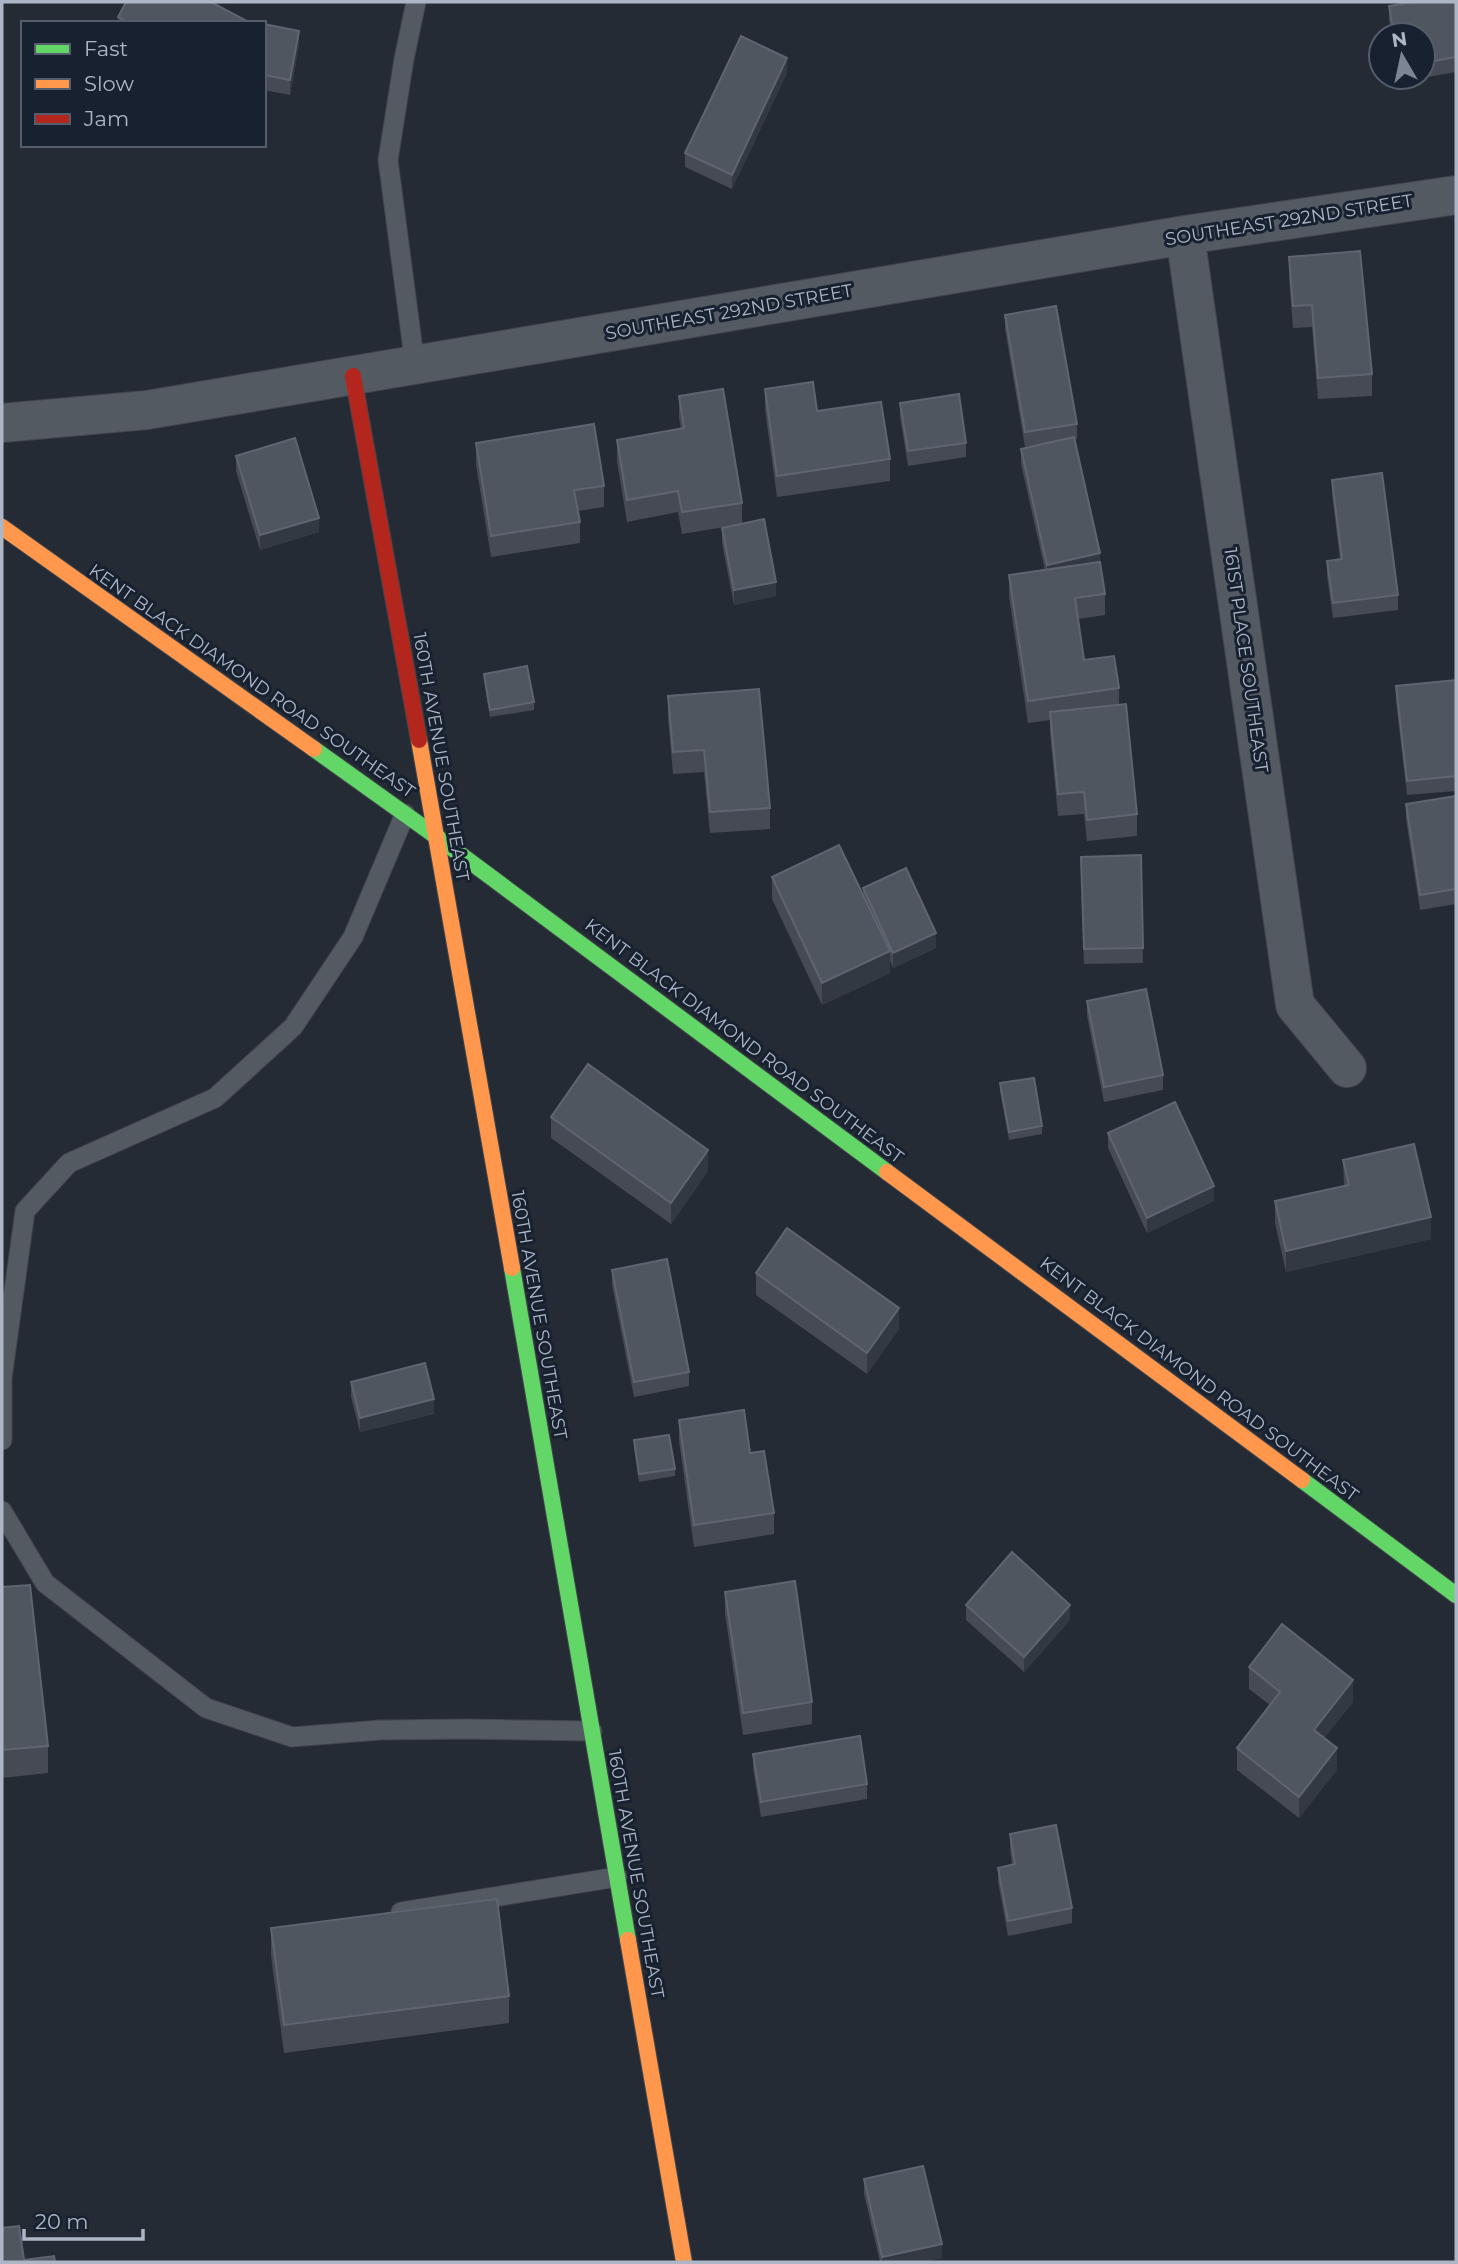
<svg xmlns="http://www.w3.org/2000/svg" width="1458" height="2264" viewBox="0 0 1458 2264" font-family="Montserrat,sans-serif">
	<rect width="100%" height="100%" fill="#252b34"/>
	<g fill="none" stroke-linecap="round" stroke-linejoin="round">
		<defs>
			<path id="lane" d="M415,365L388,160L404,59L416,2
				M2,1440V1378L25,1211L69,1163L215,1098L293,1027L353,937L405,814
				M2,1511L45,1583L206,1708L292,1737L380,1730L467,1729L592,1731
				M401,1912L617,1877"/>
			<path id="street" d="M1185,235L1295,1005L1347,1068
				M2,423L147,410L1185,235L1456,195"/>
			<path id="fast" d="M314,749L437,837L887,1172
				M512,1268L628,1940
				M1302,1480L1456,1595"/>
			<path id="slow" d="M2,527L314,749
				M419,740L512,1268
				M887,1172L1302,1480
				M628,1940L684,2262"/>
			<path id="jam" d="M353,376L419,740"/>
		</defs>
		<use href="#lane" stroke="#41454c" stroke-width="21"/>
		<use href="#street" stroke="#41454c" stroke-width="40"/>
		<use href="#fast" stroke="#41454c" stroke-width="18"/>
		<use href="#slow" stroke="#41454c" stroke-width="18"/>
		<use href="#jam" stroke="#41454c" stroke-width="18"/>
		<use href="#lane" stroke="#545a62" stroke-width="19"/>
		<use href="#street" stroke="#545a62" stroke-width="38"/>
		<use href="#fast" stroke="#63d668" stroke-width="16"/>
		<use href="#slow" stroke="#ff974d" stroke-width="16"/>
		<use href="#jam" stroke="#b3261e" stroke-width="16"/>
	</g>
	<path fill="#454a54" d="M1456,2V72L1400,82L1399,77H1423V35H1392L1389,20V6Z
		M118,17L247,23H118Z
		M264,24L299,46L290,95L264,90Z
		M787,73L732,189L685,167V153Z
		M1289,257L1372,374V396L1318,399L1312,327L1293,328L1289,278Z
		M1005,315L1077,424V439H1075L1105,594V615L1078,619L1084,660L1119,688V705L1137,814V836L1087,841L1084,814L1058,816L1050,733V720L1028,723L1009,597V575L1045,570L1021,464V449L1043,444L1025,447L1005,329Z
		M765,389L817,411L890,459V481L777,497L765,410Z
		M679,396L742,503V524L776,596L734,605L722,543V528L736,525L682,534L678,512L627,522L617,461V440L681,429L679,418Z
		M900,403L966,443V457L908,466L900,417Z
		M476,443L604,486V507L578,511L580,522V543L491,557L476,465Z
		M236,456L319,532L260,550L236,471Z
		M1332,480L1398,595V610L1333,618L1327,576V561L1340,559L1332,494Z
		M484,674L534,702V710L490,717L484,681Z
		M1456,685V791L1407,795L1396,701V686Z
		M668,696L770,808V829L710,833L704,772L673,774L668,718Z
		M1456,796V904L1420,910L1406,819V804Z
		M1141,855L1143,963L1084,964L1081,857Z
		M772,877L863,894V888L936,948L893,968L890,961V973L822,1005L772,899Z
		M1087,1001L1163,1075V1090L1104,1102L1087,1016Z
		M1000,1083L1042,1126V1134L1009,1140L1000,1091Z
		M551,1117L708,1171L671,1224L551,1138Z
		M1108,1133L1214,1201L1147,1233L1108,1148Z
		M1343,1160L1431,1239L1286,1272L1275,1223V1201L1344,1186Z
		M612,1270L689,1372V1386L634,1397L612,1285Z
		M756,1273L899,1329L867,1374L756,1295Z
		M351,1382L434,1414L360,1432L351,1397Z
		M679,1420L750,1453L774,1513V1534L694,1547L679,1441Z
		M634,1440L675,1469V1476L639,1482L634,1447Z
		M2,1587L48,1746V1773L2,1778Z
		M725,1592L812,1702V1724L743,1735L725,1614Z
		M966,1605L1070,1620L1024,1672L966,1620Z
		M1249,1667L1353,1702L1324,1738L1337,1770L1299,1818L1237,1770V1748L1270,1705L1249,1689Z
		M753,1754L867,1784V1799L761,1817L753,1769Z
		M1010,1834L1072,1908V1923L1008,1936L998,1882V1868L1012,1865L1010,1849Z
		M271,1928L509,1996V2023L284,2053L271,1956Z
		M864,2179L942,2258L924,2262H880L864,2194Z"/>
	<path fill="#333942" d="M299,31V46L290,95V80Z
		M787,58V73L732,189V175Z
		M319,518V532L260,550V535Z
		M1100,553V568L1047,580V565Z
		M776,582V596L734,605V590Z
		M936,933V948L893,968V953Z
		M890,951V973L822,1005V983Z
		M708,1150V1171L671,1224V1203Z
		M1214,1186V1201L1147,1233V1218Z
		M1431,1217V1239L1286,1272V1251Z
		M899,1308V1329L867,1374V1353Z
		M434,1399V1414L360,1432V1418Z
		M1070,1605V1620L1024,1672V1657Z
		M1353,1680V1702L1314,1751V1730Z
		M1337,1748V1770L1299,1818V1797Z
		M942,2244V2258L924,2262H882V2257Z"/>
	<path fill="#505660" stroke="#5f6570" stroke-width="2" d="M126,2H211L247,21V23H129L118,17Z
		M1413,2H1456V57L1423,63V35H1394L1389,6Z
		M264,24L299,31L290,80L264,75Z
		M741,36L787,58L732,175L685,153Z
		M1360,251L1372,374L1318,378L1312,305L1293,306L1289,257Z
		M1056,306L1077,424L1025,432L1005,315Z
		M813,382L817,411L881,402L890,459L777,476L765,389Z
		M723,389L742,503L682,512L678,491L627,500L617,440L684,428L679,396Z
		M959,394L966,443L908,451L900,403Z
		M594,424L604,486L574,490L580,522L491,536L476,443Z
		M1074,437L1100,553L1047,565L1021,449Z
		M295,438L319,518L260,535L236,456Z
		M1382,473L1398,595L1333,603L1327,561L1342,559L1332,480Z
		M764,519L776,582L734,590L722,528Z
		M1100,562L1105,594L1075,598L1084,660L1114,656L1119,688L1028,701L1009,575Z
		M527,666L534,702L490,710L484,674Z
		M1456,680V776L1407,781L1396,686Z
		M759,689L770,808L710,812L704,750L673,752L668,696Z
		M1126,704L1137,814L1087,820L1084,792L1058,794L1050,712Z
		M1456,796V889L1420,895L1406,804Z
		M839,845L890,951L822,983L772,877Z
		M1141,855L1143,948L1084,949L1081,857Z
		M906,868L936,933L893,953L863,888Z
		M1146,989L1163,1075L1104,1087L1087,1001Z
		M588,1064L708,1150L671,1203L551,1117Z
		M1034,1078L1042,1126L1009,1132L1000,1083Z
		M1175,1102L1214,1186L1147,1218L1108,1133Z
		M1414,1144L1431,1217L1286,1251L1275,1201L1349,1185L1343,1160Z
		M787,1228L899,1308L867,1353L756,1273Z
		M667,1259L689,1372L634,1382L612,1270Z
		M425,1363L434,1399L360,1418L351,1382Z
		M744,1410L750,1453L764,1451L774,1513L694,1525L679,1420Z
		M669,1435L675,1469L639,1474L634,1440Z
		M1012,1552L1070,1605L1024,1657L966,1605Z
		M795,1581L812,1702L743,1713L725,1592Z
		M30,1585L48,1746L2,1750V1587Z
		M1282,1624L1353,1680L1314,1730L1337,1748L1299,1797L1237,1748L1280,1692L1249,1667Z
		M860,1736L867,1784L761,1802L753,1754Z
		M1056,1825L1072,1908L1008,1921L998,1868L1015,1864L1010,1834Z
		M497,1899L509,1996L284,2025L271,1928Z
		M923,2166L942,2244L882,2257L864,2179Z
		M19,2226L24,2260L54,2256L55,2262H2V2228Z"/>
	<g text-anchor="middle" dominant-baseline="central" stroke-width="6" stroke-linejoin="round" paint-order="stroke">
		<g font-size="18" fill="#adb6c7" stroke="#18212f">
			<text transform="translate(1289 220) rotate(-9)">SOUTHEAST 292ND STREET</text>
			<text transform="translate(729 312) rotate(-10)">SOUTHEAST 292ND STREET</text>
			<text transform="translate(1246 660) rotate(82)">161ST PLACE SOUTHEAST</text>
			<text transform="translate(252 681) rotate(35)">KENT BLACK DIAMOND ROAD SOUTHEAST</text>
			<text transform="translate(441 757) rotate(80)">160TH AVENUE SOUTHEAST</text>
			<text transform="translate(744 1041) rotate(37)">KENT BLACK DIAMOND ROAD SOUTHEAST</text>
			<text transform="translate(539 1315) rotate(80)">160TH AVENUE SOUTHEAST</text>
			<text transform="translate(1199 1379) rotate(37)">KENT BLACK DIAMOND ROAD SOUTHEAST</text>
			<text transform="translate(636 1874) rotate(80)">160TH AVENUE SOUTHEAST</text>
		</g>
	</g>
	<rect width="1458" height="2264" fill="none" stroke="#adb6c7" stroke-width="7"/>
	<rect x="21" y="21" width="245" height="126" fill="#18212f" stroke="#545d6c" stroke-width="2"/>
	<rect x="35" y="44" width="35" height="10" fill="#63d668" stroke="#545d6c" stroke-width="2"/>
	<text x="84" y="56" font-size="21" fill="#adb6c7">Fast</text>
	<rect x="35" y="79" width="35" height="10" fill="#ff974d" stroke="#545d6c" stroke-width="2"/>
	<text x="84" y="91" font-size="21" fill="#adb6c7">Slow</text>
	<rect x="35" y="114" width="35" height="10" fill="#b3261e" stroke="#545d6c" stroke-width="2"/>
	<text x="84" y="126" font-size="21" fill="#adb6c7">Jam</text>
	<g transform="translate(1402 56) rotate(351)"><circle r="33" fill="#18212f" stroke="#545d6c" stroke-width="2"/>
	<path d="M0-5L12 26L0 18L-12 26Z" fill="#7d8594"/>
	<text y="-10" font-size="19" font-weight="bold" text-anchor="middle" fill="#adb6c7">N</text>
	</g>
	<path d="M24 2229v10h119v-10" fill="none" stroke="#adb6c7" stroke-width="3.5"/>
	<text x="35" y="2229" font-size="21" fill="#adb6c7" stroke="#18212f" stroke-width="5" paint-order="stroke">20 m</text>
</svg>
